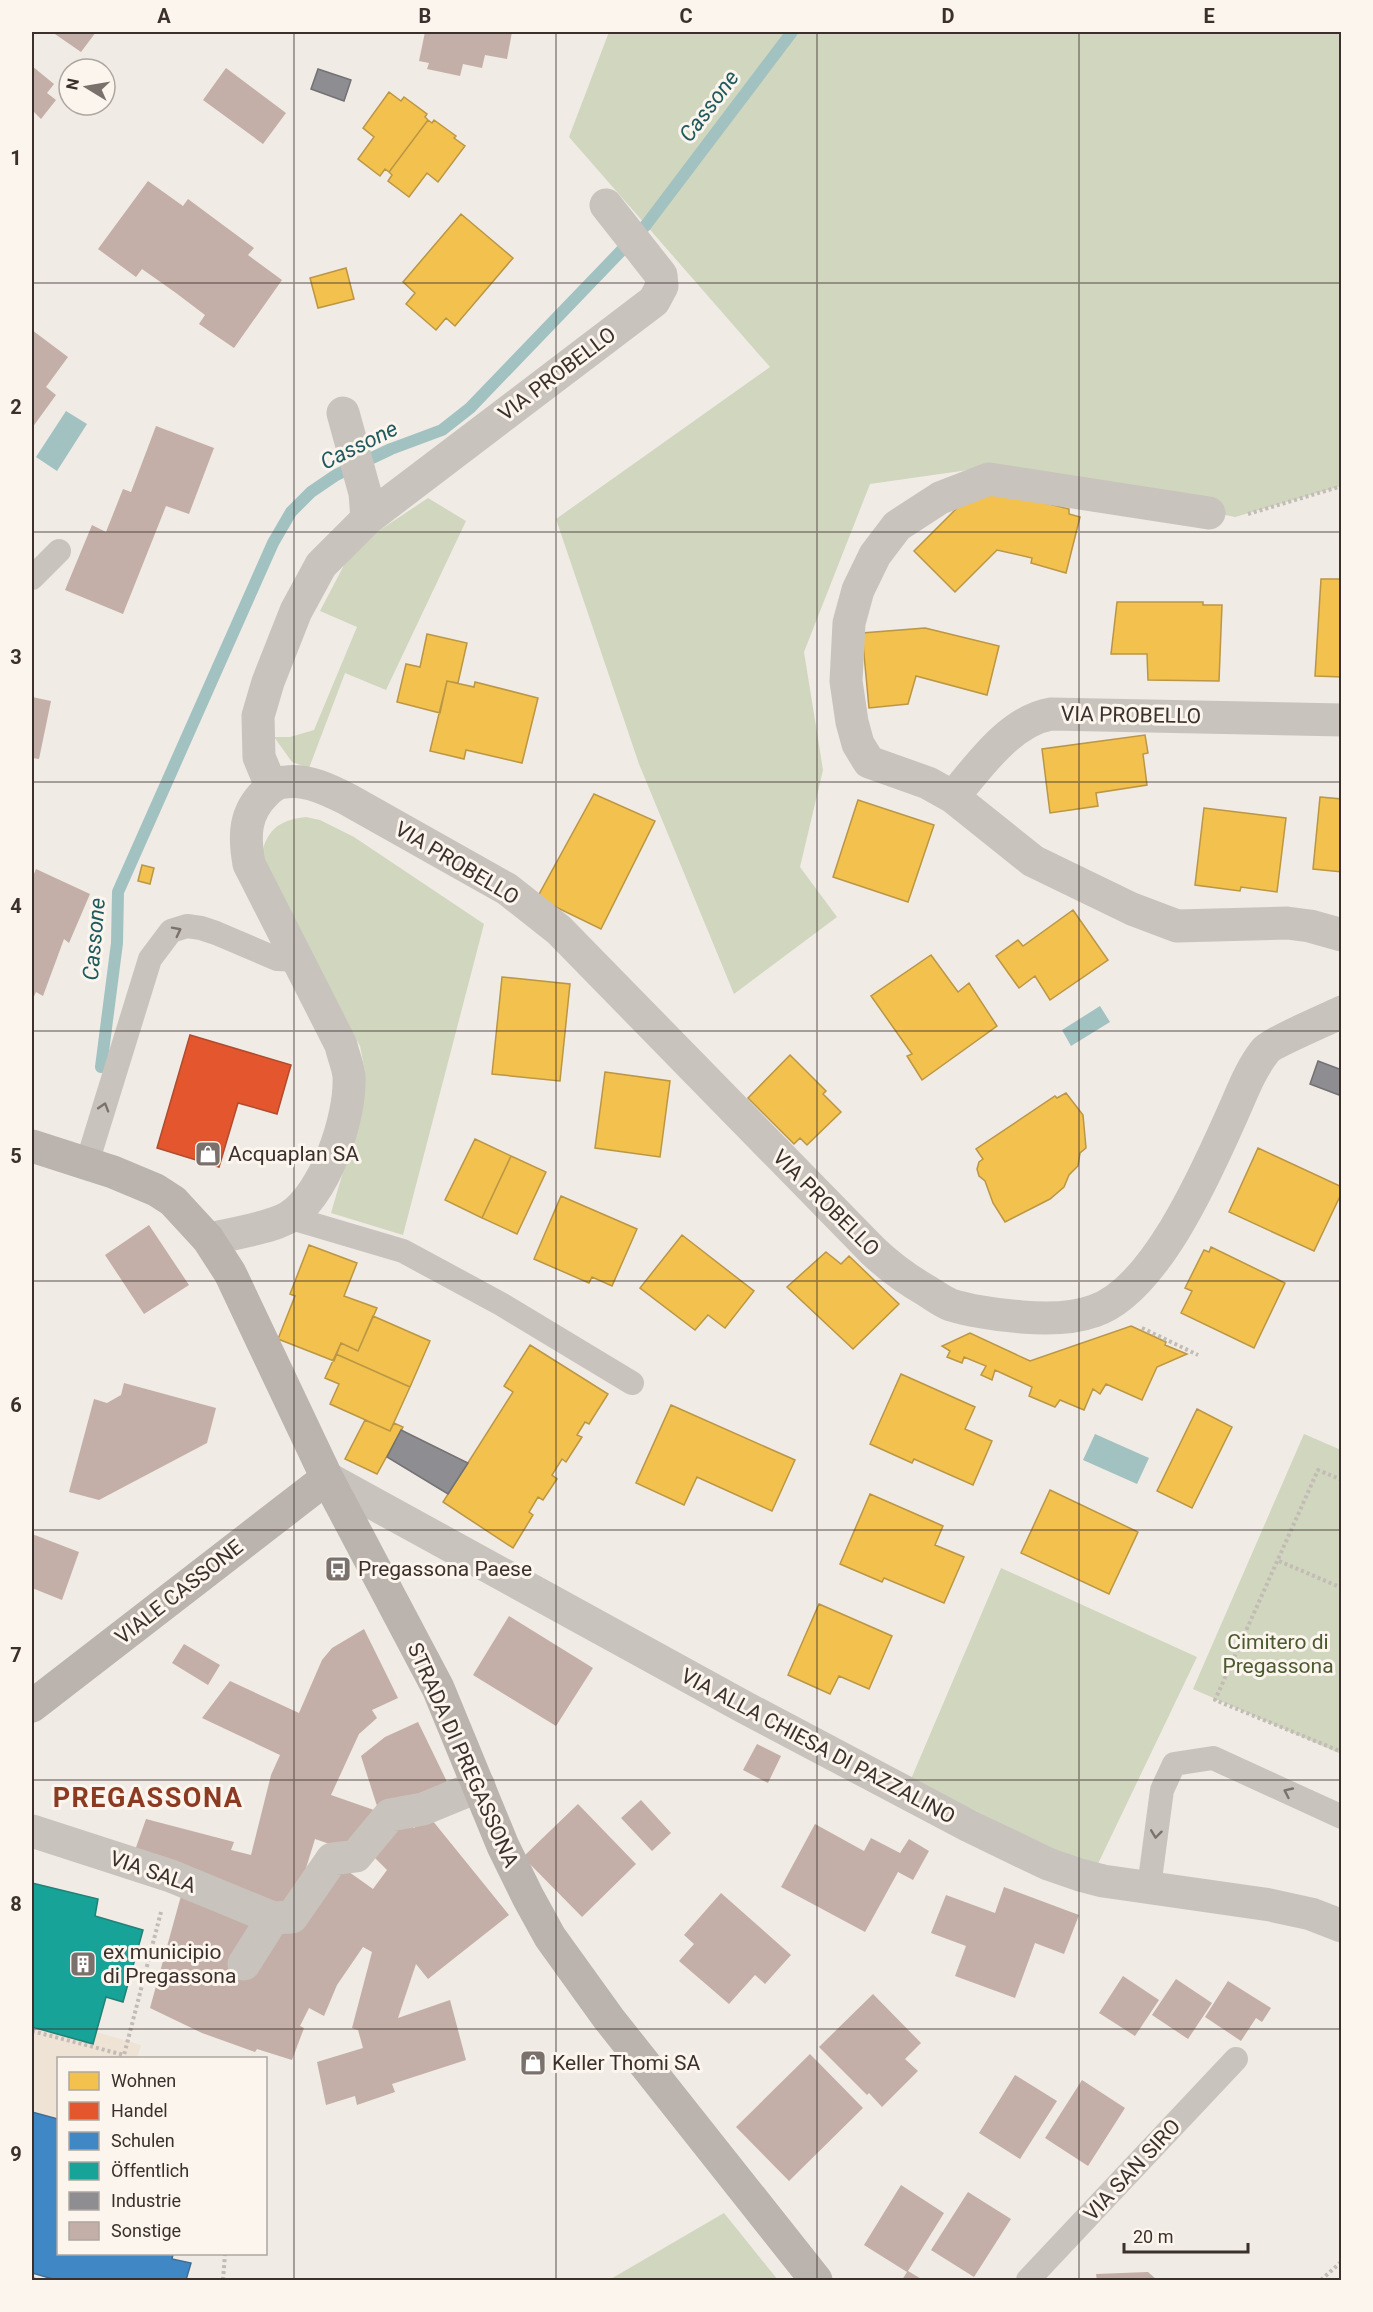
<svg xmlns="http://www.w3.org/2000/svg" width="1373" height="2312" viewBox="0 0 1373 2312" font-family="Roboto,sans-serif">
	<rect width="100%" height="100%" fill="#f0ebe5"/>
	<path fill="#d1d6bf" d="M609,32H1341V486L1235,517L989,467L870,484L804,652L823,770L800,867L837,917L734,994L639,764L556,519L770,367L569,137Z
		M428,498L466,521L386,690L345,673L309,768L292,762L274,737H290L314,730L357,627L320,611L353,548Z
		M306,817L320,820L354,837L484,924L403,1235L331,1213L363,1103L365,1071L360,1046L261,859C265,832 277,820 306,817Z
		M1304,1434L1341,1450V1754L1193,1689Z
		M1001,1568L1197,1657L1095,1870L911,1779Z
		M724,2213L778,2280H609Z"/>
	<path fill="#eee3d5" d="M32,2027L93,2044L96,2032L141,2045L137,2058H58V2119L32,2112Z"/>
	<path fill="#a1c2c1" d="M66,411L87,424L57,471L36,457Z
		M1100,1006L1110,1022L1071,1046L1062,1030Z
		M1095,1434L1149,1458L1137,1484L1083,1460Z"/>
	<path fill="#f2c14e" stroke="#bb9644" stroke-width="1.5" d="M389,92L401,101L404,97L427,114L425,117L428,120L389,172L385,169L380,176L358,159L374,137L363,128Z
		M428,120L432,123L434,120L456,136L454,138L465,146L438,182L427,173L409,197L388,181L392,175L389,172Z
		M461,214L513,258L455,326L446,318L436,330L406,304L415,293L403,282Z
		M346,268L354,299L318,308L310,278Z
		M979,486L1069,509V514L1080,517L1066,573L1031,563L1032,558L997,550L955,592L914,551Z
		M1321,579H1342V677L1315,676Z
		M1117,602H1203V605H1222L1219,681L1148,680L1147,654H1111Z
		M925,628L999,646L987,695L916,676L908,704L869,708L862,633Z
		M427,634L467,643L458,683L447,681L440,713L397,702L406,664L420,667Z
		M447,681L474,687L475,682L538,698L522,763L466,750L464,759L430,751Z
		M1145,735L1148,753L1143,754L1147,785L1096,793L1098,806L1050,813L1042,749Z
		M594,794L655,821L601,929L537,898Z
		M1320,797L1342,799V872L1313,869Z
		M858,800L934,825L908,902L833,877Z
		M1204,808L1286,818L1277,892L1241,887L1240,891L1195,885Z
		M142,865L154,868L150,884L138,881Z
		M1073,910L1108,960L1050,1000L1035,976L1019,988L996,956L1018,940L1023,946Z
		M931,955L958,992L969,983L997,1026L922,1080L907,1056L912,1054L871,996Z
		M502,977L570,984L560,1081L492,1074Z
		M790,1055L826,1091L823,1094L841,1112L807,1145L800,1138L794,1144L748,1098Z
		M605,1072L670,1081L660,1157L595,1148Z
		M1066,1093L1083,1115L1086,1148L1080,1153L1078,1166L1069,1175L1064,1187L1050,1199L1005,1222L993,1203L985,1181L979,1176L977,1169L979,1162L983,1159L976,1149L1055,1096L1057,1098Z
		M475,1139L511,1156L482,1218L445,1200Z
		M1258,1148L1342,1187V1192L1314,1251L1229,1212Z
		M511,1156L546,1172L517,1234L482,1218Z
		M561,1196L637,1229L612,1286L592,1277L589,1283L534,1259Z
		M682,1235L754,1291L725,1328L708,1315L695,1330L640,1288Z
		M309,1245L357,1263L344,1296L377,1308L358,1351L341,1343L334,1361L278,1339L295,1296L290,1294Z
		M1211,1247L1285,1283L1254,1348L1181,1313L1192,1291L1185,1288L1204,1250L1209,1252Z
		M826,1252L841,1264L849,1256L899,1304L853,1349L787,1287Z
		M373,1316L430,1341L410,1387L336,1354L341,1343L358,1351Z
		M1131,1326L1166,1342L1165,1345L1187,1354L1157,1367L1142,1400L1106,1384L1100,1394L1093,1389L1084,1410L1060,1400L1055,1407L1029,1396L1032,1387L995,1370L992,1380L981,1375L986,1366L964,1357L962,1363L947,1357L950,1351L942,1346L970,1333L1030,1361Z
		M530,1345L608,1394L589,1424L585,1422L577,1435L582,1437L566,1462L562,1459L552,1475L557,1479L543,1500L538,1497L529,1512L533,1515L513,1548L443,1502L513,1392L504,1386Z
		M336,1354L410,1387L390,1431L330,1404L339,1384L325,1378Z
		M901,1374L975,1407L965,1429L992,1441L973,1485L914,1459L912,1463L870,1444Z
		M671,1405L795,1460L772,1511L697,1477L684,1505L636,1483Z
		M1197,1409L1232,1427L1192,1508L1157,1491Z
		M365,1420L390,1431L394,1423L403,1427L377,1474L345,1459Z
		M1050,1490L1138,1532L1109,1594L1021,1553Z
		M870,1494L943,1526L935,1545L964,1557L944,1603L884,1578L882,1582L840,1564Z
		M819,1604L892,1636L869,1689L839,1676L830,1694L788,1675Z"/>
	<path fill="#e4572e" stroke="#b14b2d" stroke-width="1.5" d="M190,1035L291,1065L277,1114L238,1103L219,1167L157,1148Z"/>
	<path fill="#3f88c5" stroke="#3e6e97" stroke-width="1.5" d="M32,2112L58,2119V2254H173L172,2259L191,2263L186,2280H53V2279L32,2273Z"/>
	<path fill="#17a398" stroke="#228077" stroke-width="1.5" d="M32,1883L98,1899L95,1916L143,1930L123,2002L106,1997L93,2044L32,2027Z"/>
	<path fill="#8d8d92" stroke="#747173" stroke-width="1.5" d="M318,69L351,80L344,101L311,89Z
		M1318,1061L1342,1070V1087L1339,1095L1310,1084Z
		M401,1430L468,1463L448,1494L387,1457Z"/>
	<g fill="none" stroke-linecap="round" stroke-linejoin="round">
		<path stroke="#a1c2c1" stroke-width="12" d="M101,1067L117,943L118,892L273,543L291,512L311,492L336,475L391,449L442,430L470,408L646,225L792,32"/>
	</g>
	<path fill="#c3afa7" d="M52,32H96L81,52Z
		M425,32H512L507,59L485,55L482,68L463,64L460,76L427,69L429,63L419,61Z
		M32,66L54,84L47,93L56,100L41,119L34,112L32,115Z
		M226,68L286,113L263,144L203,100Z
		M148,181L183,206L188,199L254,248L248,255L282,280L234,348L199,324L205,315L176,293L142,269L136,277L98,249Z
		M32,330L68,357L46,387L56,395L32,428Z
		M156,426L214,448L189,514L166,506L123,614L65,590L92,525L106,532L123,489L131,492Z
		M32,697L51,701L39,759L32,758Z
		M36,869L90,894L69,943L64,939L43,996L36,992L32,1001V879Z
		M149,1225L189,1285L144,1314L105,1255Z
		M124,1383L216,1408L207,1443L99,1500L69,1492L94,1399L107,1403L121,1395Z
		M32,1534L79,1552L62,1600L32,1588Z
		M509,1616L593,1668L556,1726L473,1675Z
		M364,1629L398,1698L372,1710L377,1718L359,1734L331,1795L374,1810L347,1850L315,1839L303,1878L289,1910L133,1856L146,1819L234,1842L231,1850L251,1855L271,1775L280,1755L202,1718L230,1681L299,1713L322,1660L332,1648Z
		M184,1644L220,1665L208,1685L172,1663Z
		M418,1722L450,1788L378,1809L361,1756L385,1737Z
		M757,1744L781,1756L768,1783L743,1770Z
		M641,1800L671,1833L652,1851L621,1818Z
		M578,1804L636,1864L582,1917L523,1857Z
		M428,1815L509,1915L428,1979L416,1964L398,2018L450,2000L466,2060L392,2084L395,2092L357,2105L355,2096L326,2105L317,2062L363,2048L358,2030L352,2028L372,1952L363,1947L337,1985L324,2016L309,2008L300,2026L304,2028L292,2060L257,2049L255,2052L202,2033L150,2008L184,1885L259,1925L342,1867L373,1889L387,1870L368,1851L402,1816L414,1828Z
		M815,1824L864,1851L871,1838L900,1853L909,1839L929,1851L913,1880L898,1872L865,1932L781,1887Z
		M1004,1887L1079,1915L1064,1954L1035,1943L1015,1998L955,1976L966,1946L931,1933L946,1895L995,1913Z
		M721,1893L791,1955L765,1984L755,1975L729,2004L679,1961L694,1944L684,1935Z
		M1123,1976L1159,2000L1135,2036L1099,2013Z
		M1176,1979L1212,2003L1188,2039L1152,2015Z
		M1228,1981L1271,2008L1262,2022L1256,2018L1241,2041L1205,2017Z
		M873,1994L921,2043L905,2059L918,2071L882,2107L869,2093L867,2095L819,2047Z
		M810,2054L863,2108L789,2181L736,2127Z
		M1015,2075L1057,2101L1020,2159L979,2133Z
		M1082,2080L1125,2108L1088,2166L1045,2138Z
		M901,2185L944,2213L908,2271L923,2280H902L907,2272L864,2245Z
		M968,2192L1011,2219L974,2277L931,2250Z
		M1148,2272L1157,2280H1097L1096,2274Z"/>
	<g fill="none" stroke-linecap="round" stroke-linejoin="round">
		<path stroke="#c2bbb6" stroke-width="4" stroke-dasharray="3 3" stroke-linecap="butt" d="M1248,514L1342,486
			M1142,1328L1198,1355
			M1342,1480L1318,1470L1215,1700L1342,1752
			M1279,1561L1342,1588
			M32,2031L124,2055L161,1912
			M32,2278L39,2280
			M223,2280L225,2254
			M1321,2280L1342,2261"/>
		<path stroke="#c9c3be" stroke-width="24" d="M32,578L59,551
			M87,1163L150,959L171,931L187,926L201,928L216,933L277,959L299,960
			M288,1217L403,1251L501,1304L632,1383
			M1149,1887L1162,1790L1174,1764L1213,1758L1342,1817
			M1028,2280L1236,2059"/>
		<path stroke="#c9c3be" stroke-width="33" d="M343,413L365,493L367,519
			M1209,513L989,479L940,498L897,526L875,555L858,590L849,623L846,681L852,722L858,744L869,762L928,783L953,797L1033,861L1132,909L1177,926L1287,923L1310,926L1342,935
			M271,786L259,757L258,716L268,682L296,611L321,565L367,519L654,301L662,286L661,275L606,205
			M953,797C979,766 1010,721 1051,714L1342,720
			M208,1239C228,1235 273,1227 289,1217C325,1194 351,1118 349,1076C348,1066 343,1055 341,1045L249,864C244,836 244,813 266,792C271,787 278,782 286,782C307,779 329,790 347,799L507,889L559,930L873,1251C891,1268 906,1279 927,1291C935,1296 943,1302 951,1305C974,1312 999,1315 1022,1317C1046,1319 1072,1319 1094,1311C1155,1291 1207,1171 1232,1115C1242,1093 1250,1070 1265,1051C1271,1043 1328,1019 1342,1012
			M327,1478L744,1707L969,1826L1048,1864L1080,1875L1103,1881L1270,1905L1311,1914L1342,1926
			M32,1831L171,1876L273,1918L292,1917L332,1859L356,1856L390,1815L423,1809L479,1786
			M244,1964L273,1918"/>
		<path stroke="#bab3ae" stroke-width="33" d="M32,1146L113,1172L156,1190L173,1201L208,1239L230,1273L327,1478L438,1688L503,1846L528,1897L550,1937L609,2019L816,2280
			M32,1706L327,1478"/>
	</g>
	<defs><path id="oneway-chevron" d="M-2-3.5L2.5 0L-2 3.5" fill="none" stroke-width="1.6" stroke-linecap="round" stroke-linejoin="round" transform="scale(1.5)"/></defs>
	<g stroke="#7b726d">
		<use href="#oneway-chevron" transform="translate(177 931) rotate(-27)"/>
		<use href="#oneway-chevron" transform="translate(104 1107) rotate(-73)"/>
		<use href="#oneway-chevron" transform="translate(1288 1792) rotate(-155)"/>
		<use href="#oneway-chevron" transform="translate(1156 1834) rotate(97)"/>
	</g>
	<path fill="none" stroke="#3b302b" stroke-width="1.5" stroke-opacity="0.55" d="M294,32V2280M556,32V2280M817,32V2280M1079,32V2280M32,283H1342M32,532H1342M32,782H1342M32,1031H1342M32,1281H1342M32,1530H1342M32,1780H1342M32,2029H1342"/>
	<defs>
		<symbol id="shop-square" viewBox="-11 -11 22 22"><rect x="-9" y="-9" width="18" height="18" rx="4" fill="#7a716c" stroke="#fbf5ee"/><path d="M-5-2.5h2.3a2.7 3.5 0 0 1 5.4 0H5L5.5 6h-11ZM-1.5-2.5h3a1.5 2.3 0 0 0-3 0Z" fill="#fff"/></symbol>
		<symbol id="bus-square" viewBox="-11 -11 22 22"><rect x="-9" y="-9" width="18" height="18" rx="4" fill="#7a716c" stroke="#fbf5ee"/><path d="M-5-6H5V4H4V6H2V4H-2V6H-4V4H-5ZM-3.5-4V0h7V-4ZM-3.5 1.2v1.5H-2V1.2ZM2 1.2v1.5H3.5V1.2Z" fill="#fff"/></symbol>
		<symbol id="building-square" viewBox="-11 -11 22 22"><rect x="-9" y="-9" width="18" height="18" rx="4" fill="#7a716c" stroke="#fbf5ee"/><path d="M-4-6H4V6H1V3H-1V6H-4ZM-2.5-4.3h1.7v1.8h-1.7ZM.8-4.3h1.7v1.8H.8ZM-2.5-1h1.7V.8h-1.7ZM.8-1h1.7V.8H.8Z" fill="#fff"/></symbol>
	</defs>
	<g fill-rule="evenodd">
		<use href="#shop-square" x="193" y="1139" width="30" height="30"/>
		<use href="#bus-square" x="323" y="1554" width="30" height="30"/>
		<use href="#building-square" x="68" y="1949" width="30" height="30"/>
		<use href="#shop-square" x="518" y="2048" width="30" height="30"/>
	</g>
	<g text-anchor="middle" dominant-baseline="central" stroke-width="6" stroke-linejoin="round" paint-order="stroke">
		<g font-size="21" fill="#3b302b" stroke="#fbf5ee">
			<text transform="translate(557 374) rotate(-37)">VIA PROBELLO</text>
			<text transform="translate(1131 715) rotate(1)">VIA PROBELLO</text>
			<text transform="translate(457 863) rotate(31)">VIA PROBELLO</text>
			<text transform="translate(826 1203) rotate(45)">VIA PROBELLO</text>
			<text transform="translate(179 1592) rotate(-38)">VIALE CASSONE</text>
			<text transform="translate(818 1746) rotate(28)">VIA ALLA CHIESA DI PAZZALINO</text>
			<text transform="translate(463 1755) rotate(66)">STRADA DI PREGASSONA</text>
			<text transform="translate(153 1872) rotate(19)">VIA SALA</text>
			<text transform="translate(1132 2170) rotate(-47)">VIA SAN SIRO</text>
		</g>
		<g font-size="21" fill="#3b302b" stroke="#fbf5ee" text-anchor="start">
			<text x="228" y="1154">Acquaplan SA</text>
			<text x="358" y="1569">Pregassona Paese</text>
			<text x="103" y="1952">ex municipio<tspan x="103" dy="24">di Pregassona</tspan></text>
			<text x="552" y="2063">Keller Thomi SA</text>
		</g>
		<g font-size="21" fill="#4a5a2e" stroke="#fbf5ee">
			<text x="1278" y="1642">Cimitero di<tspan x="1278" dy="24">Pregassona</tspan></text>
		</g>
		<g font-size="22" font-style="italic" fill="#1f5a5e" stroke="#fbf5ee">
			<text transform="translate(709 106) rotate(-53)">Cassone</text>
			<text transform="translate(359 445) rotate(-26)">Cassone</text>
			<text transform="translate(94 939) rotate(-85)">Cassone</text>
		</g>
		<g font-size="27" font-weight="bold" letter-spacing="1.5" fill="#8c3b22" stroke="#fbf5ee">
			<text x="148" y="1798">PREGASSONA</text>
		</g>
	</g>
	<rect width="1373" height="2312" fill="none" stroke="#fbf5ee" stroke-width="66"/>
	<rect x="57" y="2057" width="210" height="198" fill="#fbf5ee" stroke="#aea6a0" stroke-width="1.5"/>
	<rect x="69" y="2072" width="30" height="18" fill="#f2c14e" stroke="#aea6a0" stroke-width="1.5"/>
	<text x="111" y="2087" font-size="18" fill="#3b302b">Wohnen</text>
	<rect x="69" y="2102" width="30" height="18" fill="#e4572e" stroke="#aea6a0" stroke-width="1.5"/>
	<text x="111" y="2117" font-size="18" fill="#3b302b">Handel</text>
	<rect x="69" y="2132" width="30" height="18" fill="#3f88c5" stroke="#aea6a0" stroke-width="1.5"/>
	<text x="111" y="2147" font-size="18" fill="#3b302b">Schulen</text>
	<rect x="69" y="2162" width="30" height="18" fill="#17a398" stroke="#aea6a0" stroke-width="1.5"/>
	<text x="111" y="2177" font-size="18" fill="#3b302b">Öffentlich</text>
	<rect x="69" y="2192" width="30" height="18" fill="#8d8d92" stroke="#aea6a0" stroke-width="1.5"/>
	<text x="111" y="2207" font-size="18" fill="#3b302b">Industrie</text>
	<rect x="69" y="2222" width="30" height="18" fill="#c3afa7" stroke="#aea6a0" stroke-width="1.5"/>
	<text x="111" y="2237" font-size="18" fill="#3b302b">Sonstige</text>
	<g transform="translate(87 87) rotate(281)"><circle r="28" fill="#fbf5ee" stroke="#aea6a0" stroke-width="1.5"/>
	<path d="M0-4.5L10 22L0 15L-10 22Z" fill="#7a716c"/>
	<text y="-9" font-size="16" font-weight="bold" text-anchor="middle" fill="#3b302b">N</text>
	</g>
	<path d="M1124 2243v9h124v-9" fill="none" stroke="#3b302b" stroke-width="3"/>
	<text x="1133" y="2243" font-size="18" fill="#3b302b" stroke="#fbf5ee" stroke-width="4.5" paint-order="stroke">20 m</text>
	<rect x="33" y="33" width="1307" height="2246" fill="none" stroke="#3b302b" stroke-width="2"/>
	<g font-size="20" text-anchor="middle" font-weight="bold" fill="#3b302b">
		<text x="164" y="23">A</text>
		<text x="425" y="23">B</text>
		<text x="686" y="23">C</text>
		<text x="948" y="23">D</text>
		<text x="1209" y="23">E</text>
		<text x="16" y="165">1</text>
		<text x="16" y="414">2</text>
		<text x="16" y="664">3</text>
		<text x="16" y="913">4</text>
		<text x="16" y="1163">5</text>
		<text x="16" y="1412">6</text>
		<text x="16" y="1662">7</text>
		<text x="16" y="1911">8</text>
		<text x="16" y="2161">9</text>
	</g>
</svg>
